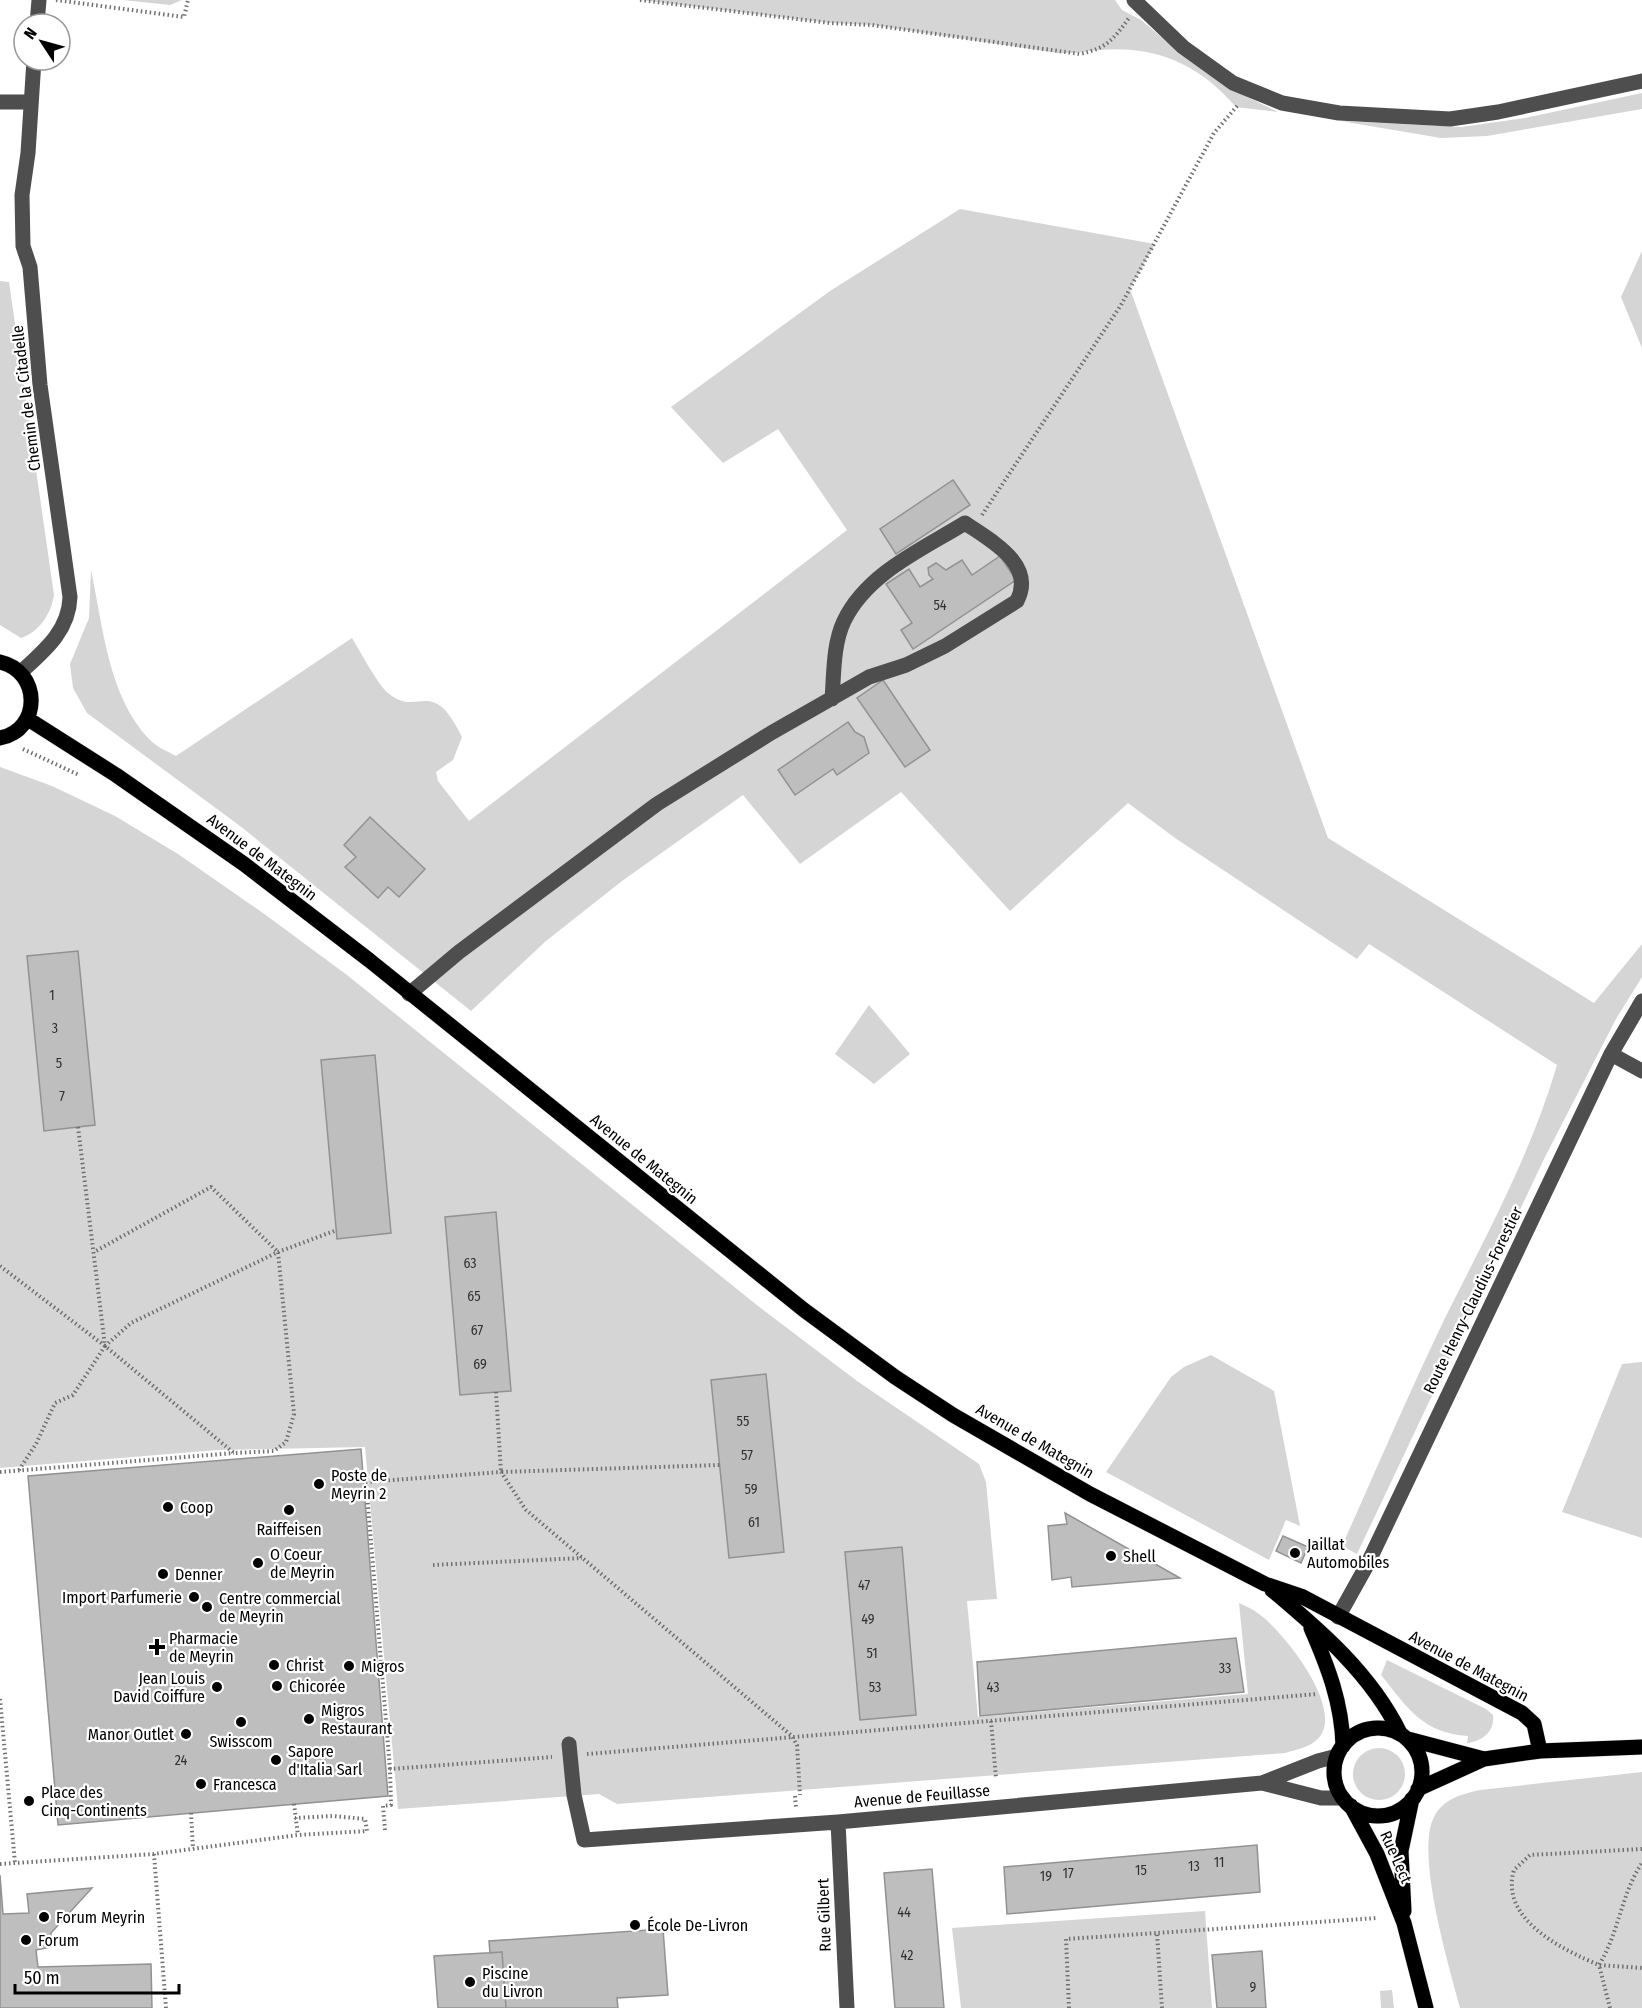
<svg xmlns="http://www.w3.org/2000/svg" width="1642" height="2008" viewBox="0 0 1642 2008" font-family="'Fira Sans Condensed',sans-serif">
	<rect width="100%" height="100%" fill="#fff"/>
	<path fill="#d5d5d5" d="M123,0H182L170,5Z
		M640,0H1115L1122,10L1141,20L1185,57L1237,92L1278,112L1236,107C1200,65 1156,45 1100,50C1084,51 1074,54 1058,53L872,25L830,23Z
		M1642,93V109L1487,136L1441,138L1340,121L1461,127L1525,118Z
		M960,209L1155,244L1130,289L1328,838L1594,1003L1642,944V977L1616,1019L1545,1157L1357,1554L1342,1546C1376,1470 1409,1393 1445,1318C1486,1236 1531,1154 1557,1065L1369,944L1357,959L1175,838L1128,803L1010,911L901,792L800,864L743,795L622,881L546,941L471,1011L240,826L87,713L73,688L70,664L89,618L91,570C103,626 108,696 149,739C156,747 167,751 176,756L352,638C360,651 378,685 388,693C419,719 431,674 462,737L453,760L436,772L438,781L469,821L847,530L778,429L723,463L671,407L830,291Z
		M1642,251V348L1621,297Z
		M0,281L9,282L54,595C51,614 39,632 21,638L0,625Z
		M0,767L52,786L115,816L178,854L263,913L347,975L758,1306L857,1381L979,1464L986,1482L997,1599L967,1601L978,1717L1248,1694L1239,1603C1245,1606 1253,1609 1259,1614C1283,1631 1341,1704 1321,1735C1313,1747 1298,1749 1285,1753L617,1804L599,1794L398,1809L365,1447L217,1450L0,1468Z
		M869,1005L910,1054L874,1084L835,1054Z
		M1211,1355L1274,1391L1300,1526L1286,1520L1269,1560L1106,1472L1171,1377L1184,1367Z
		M1642,1362V1538L1562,1512L1622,1364Z
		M1387,1660L1486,1709L1493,1715C1495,1731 1483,1741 1467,1743L1468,1736C1422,1733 1408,1708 1381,1675Z
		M1353 1774a26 26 0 1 1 52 0a26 26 0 1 1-52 0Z
		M1642,1772V2008H1460C1449,1967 1415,1853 1434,1817C1443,1799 1462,1794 1480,1790Z
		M1205,1911L1212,2008H961L952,1928Z
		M1392,1990L1394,2008H1381L1380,1991Z"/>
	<path fill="#bebebe" stroke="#929292" stroke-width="1.5" d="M953,480L970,505L896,554L880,529Z
		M1000,556L1016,580L913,649L901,630L912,623L886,584L909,569L920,587L933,579L929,575L928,568L936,563L946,570L962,560L972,575Z
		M883,680L930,750L905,767L857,698Z
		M848,722L855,732L864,737L869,753L837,775L833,769L795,795L778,770Z
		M370,817L425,869L399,897L388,887L378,898L345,867L356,857L344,845Z
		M78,951L95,1125L44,1131L27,956Z
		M375,1055L391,1233L337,1239L321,1060Z
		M496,1212L511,1391L460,1395L445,1217Z
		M766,1374L784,1552L729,1558L711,1380Z
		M361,1449L388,1796L58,1825L28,1476Z
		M1065,1513L1180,1578L1072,1587L1071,1577L1052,1580L1048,1526L1067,1524Z
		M1283,1536L1308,1547L1301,1563L1276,1551Z
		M902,1547L916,1715L860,1720L845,1552Z
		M1236,1638L1244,1692L980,1716L977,1662Z
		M1257,1845L1260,1892L1007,1914L1004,1867Z
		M932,1869L944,2008H895L884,1873Z
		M0,1875L3,1914L29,1913L27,1894L92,1888L51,1933V1947L36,1950L38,1967L151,1964L152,2008H0Z
		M663,1929L668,1995L617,1998L618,2008H506L502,1952L490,1953L489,1941Z
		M1262,1951L1266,2008H1217L1212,1955Z
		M502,1952L506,2008H438L434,1956Z"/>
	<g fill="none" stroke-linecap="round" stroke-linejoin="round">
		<defs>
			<path id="major" d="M0,662C41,671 42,730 0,738
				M28,719L116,775L244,864L369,960L804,1310L895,1377L953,1415L1090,1494L1265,1584L1301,1596L1522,1713L1534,1724L1540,1751
				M1272,1590C1321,1631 1371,1674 1400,1733
				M1311,1628C1328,1667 1342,1703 1343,1746
				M1334 1772a44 44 0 1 1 88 0a44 44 0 1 1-88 0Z
				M1408,1739L1484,1759
				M1418,1789L1484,1759L1540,1751L1642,1747
				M1351,1806L1377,1854L1404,1923L1426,2008
				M1404,1911L1401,1851L1412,1799"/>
		</defs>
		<use href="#major" stroke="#dbdbdb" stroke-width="16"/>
		<path stroke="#707070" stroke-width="4" stroke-dasharray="1.5 3" stroke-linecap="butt" d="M56,0L184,17L188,0
			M640,0L830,23L872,25L1080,54C1107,48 1113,40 1129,18
			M982,515L1121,305L1214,133L1238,105
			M23,749L79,775
			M78,1127L105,1346L131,1323L278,1252L337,1230
			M0,1266L105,1346L234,1453L274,1451L286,1442L294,1414L278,1252L211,1187L94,1252
			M496,1392L501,1472L720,1465
			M19,1470L36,1444L55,1403L73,1395L105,1346
			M0,1472L234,1453
			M433,1565L582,1558
			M0,1699L15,1863
			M991,1721L996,1778
			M587,1754L1318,1694
			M390,1769L366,1482L501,1472L526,1510L792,1736L797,1745L800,1795
			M795,1796L796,1808
			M294,1804L298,1835
			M191,1813L193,1849
			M385,1830L383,1806L391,1805L390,1769L552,1757
			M1642,1849L1530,1855L1514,1870C1499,1919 1563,1950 1599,1965C1619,1933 1621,1894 1642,1863
			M154,1854L166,2008
			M0,1864L154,1854L298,1835L367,1831L365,1819L333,1816L295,1818
			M1069,2008L1066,1939L1157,1933
			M1162,2008L1157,1933L1377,1918
			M1610,2008L1599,1965L1642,1968"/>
		<path stroke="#4e4e4e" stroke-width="15" d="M1134,0L1183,47L1233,83L1282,103L1339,113L1450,119L1498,112L1642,81
			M37,24L39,0
			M0,102H30
			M21,672C44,651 69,631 70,597L40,385L30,267L23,246L22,195L28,153L34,60
			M409,994L459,952L657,804L771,733L869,677L906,665L945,646L1017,601C1036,564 991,541 965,523C923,549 867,573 844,621C833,644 834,674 832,699
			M1611,1054L1642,1071
			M1338,1617L1367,1565L1611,1054L1642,1001
			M569,1744L574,1795L584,1840L838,1822L1262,1783L1318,1761L1337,1756
			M1262,1783L1321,1798H1343
			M838,1822L847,2008"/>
		<use href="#major" stroke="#000" stroke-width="15"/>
	</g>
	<g fill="#000" stroke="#fff" stroke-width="2">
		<circle cx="319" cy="1484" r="6"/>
		<circle cx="168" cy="1507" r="6"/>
		<circle cx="289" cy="1510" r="6"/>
		<circle cx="1295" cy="1553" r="6"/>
		<circle cx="1111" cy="1556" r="6"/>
		<circle cx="258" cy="1563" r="6"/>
		<circle cx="163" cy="1574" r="6"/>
		<circle cx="194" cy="1597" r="6"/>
		<circle cx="207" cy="1607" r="6"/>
		<path d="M154 1638h6v6h6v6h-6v6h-6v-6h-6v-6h6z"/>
		<circle cx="274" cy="1665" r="6"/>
		<circle cx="349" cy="1666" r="6"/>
		<circle cx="277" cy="1686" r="6"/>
		<circle cx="217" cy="1687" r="6"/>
		<circle cx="309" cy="1719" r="6"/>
		<circle cx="241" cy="1722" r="6"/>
		<circle cx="186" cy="1734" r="6"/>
		<circle cx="276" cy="1760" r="6"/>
		<circle cx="201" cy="1784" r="6"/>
		<circle cx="29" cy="1801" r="6"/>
		<circle cx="44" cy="1917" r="6"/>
		<circle cx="635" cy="1925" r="6"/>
		<circle cx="26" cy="1940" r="6"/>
		<circle cx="470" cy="1982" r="6"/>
	</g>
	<g text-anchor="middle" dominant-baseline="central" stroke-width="4.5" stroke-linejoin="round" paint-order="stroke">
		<g font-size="14" fill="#303030">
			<text x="940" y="605">54</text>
			<text x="52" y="995">1</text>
			<text x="55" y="1028">3</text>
			<text x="59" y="1063">5</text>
			<text x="62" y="1096">7</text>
			<text x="470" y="1263">63</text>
			<text x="474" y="1296">65</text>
			<text x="477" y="1330">67</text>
			<text x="480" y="1364">69</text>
			<text x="743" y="1421">55</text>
			<text x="747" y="1455">57</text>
			<text x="751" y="1489">59</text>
			<text x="754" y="1522">61</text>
			<text x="864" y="1585">47</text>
			<text x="868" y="1619">49</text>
			<text x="872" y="1653">51</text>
			<text x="1225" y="1668">33</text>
			<text x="875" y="1687">53</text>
			<text x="993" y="1687">43</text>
			<text x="181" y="1760">24</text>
			<text x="1219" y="1862">11</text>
			<text x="1194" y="1866">13</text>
			<text x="1141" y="1870">15</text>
			<text x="1068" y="1873">17</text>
			<text x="1046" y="1876">19</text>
			<text x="904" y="1912">44</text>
			<text x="907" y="1955">42</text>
			<text x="1253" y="1987">9</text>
		</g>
		<g font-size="16" fill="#000" stroke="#fff">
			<text transform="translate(26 398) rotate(-97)">Chemin de la Citadelle</text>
			<text transform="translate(262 857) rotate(37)">Avenue de Mategnin</text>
			<text transform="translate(644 1159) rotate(39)">Avenue de Mategnin</text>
			<text transform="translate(1473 1300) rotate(-64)">Route Henry-Claudius-Forestier</text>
			<text transform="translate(1035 1441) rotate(30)">Avenue de Mategnin</text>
			<text transform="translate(1469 1666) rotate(28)">Avenue de Mategnin</text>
			<text transform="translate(922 1796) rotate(-5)">Avenue de Feuillasse</text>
			<text transform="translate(1396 1857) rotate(66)">Rue Lect</text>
			<text transform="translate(824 1915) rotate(-92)">Rue Gilbert</text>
		</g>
		<g font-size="16" fill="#000" stroke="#fff" text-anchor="start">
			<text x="331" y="1475">Poste de<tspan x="331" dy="18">Meyrin 2</tspan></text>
			<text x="180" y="1507">Coop</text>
			<text x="289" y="1529" text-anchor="middle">Raiffeisen</text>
			<text x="1307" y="1544">Jaillat<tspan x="1307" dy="18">Automobiles</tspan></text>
			<text x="270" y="1554">O Coeur<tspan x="270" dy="18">de Meyrin</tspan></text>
			<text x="1123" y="1556">Shell</text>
			<text x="175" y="1574">Denner</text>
			<text x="182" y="1597" text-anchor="end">Import Parfumerie</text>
			<text x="219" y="1598">Centre commercial<tspan x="219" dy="18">de Meyrin</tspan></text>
			<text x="169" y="1638">Pharmacie<tspan x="169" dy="18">de Meyrin</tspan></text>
			<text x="286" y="1665">Christ</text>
			<text x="361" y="1666">Migros</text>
			<text x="205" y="1678" text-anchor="end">Jean Louis<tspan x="205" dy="18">David Coiffure</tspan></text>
			<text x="289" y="1686">Chicorée</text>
			<text x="321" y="1710">Migros<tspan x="321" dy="18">Restaurant</tspan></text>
			<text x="174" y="1734" text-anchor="end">Manor Outlet</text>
			<text x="241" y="1741" text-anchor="middle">Swisscom</text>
			<text x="288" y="1751">Sapore<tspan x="288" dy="18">d'Italia Sarl</tspan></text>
			<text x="213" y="1784">Francesca</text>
			<text x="41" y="1792">Place des<tspan x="41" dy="18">Cinq-Continents</tspan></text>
			<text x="56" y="1917">Forum Meyrin</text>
			<text x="647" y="1925">École De-Livron</text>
			<text x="38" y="1940">Forum</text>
			<text x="482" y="1973">Piscine<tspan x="482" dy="18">du Livron</tspan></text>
		</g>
	</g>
	<g transform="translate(42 42) rotate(306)"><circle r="28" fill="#ffffff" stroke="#999999" stroke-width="1.5"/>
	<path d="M0-4.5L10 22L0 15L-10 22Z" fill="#000000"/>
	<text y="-9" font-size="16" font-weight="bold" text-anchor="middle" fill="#000000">N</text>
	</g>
	<path d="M15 1984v9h164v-9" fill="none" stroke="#000000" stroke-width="3"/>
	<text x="24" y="1984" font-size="18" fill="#000000" stroke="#ffffff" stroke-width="4.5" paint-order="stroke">50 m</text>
</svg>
